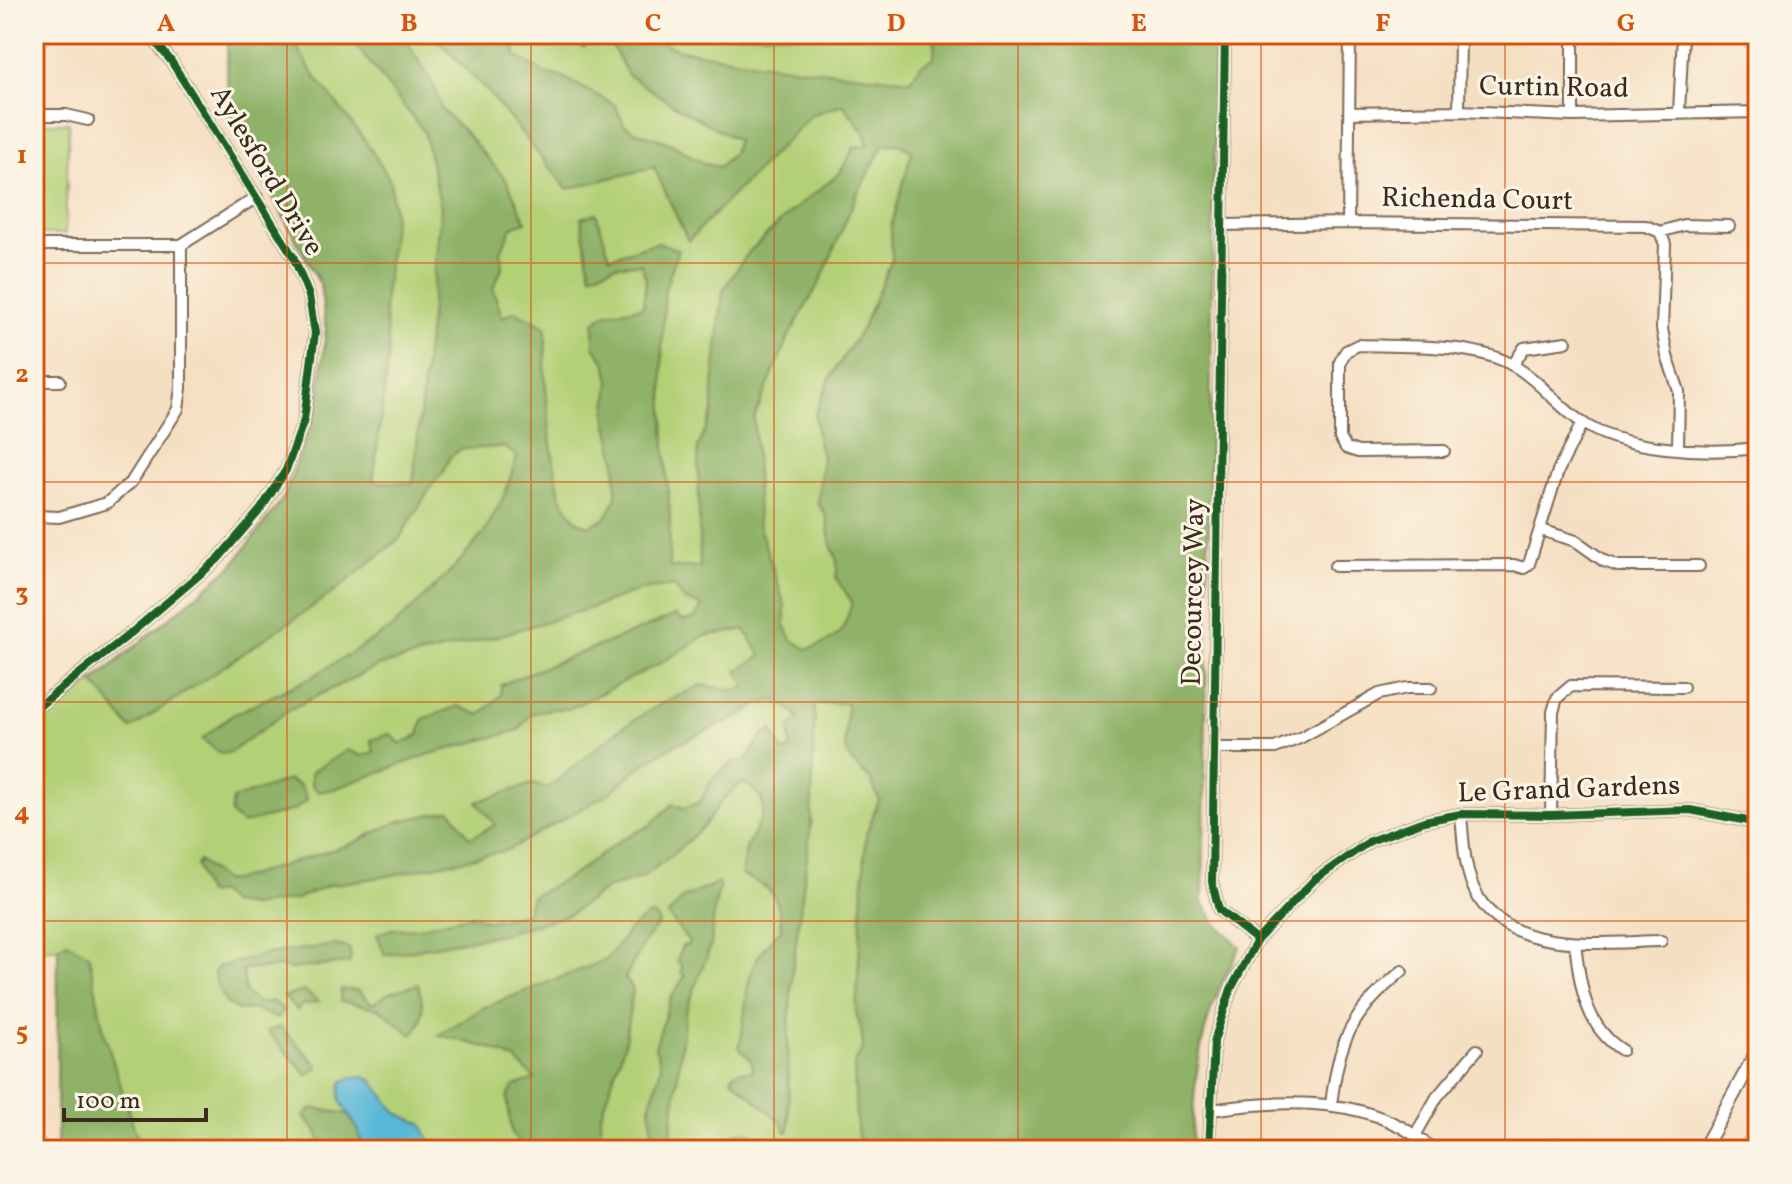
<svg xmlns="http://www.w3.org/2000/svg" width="1792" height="1184" viewBox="0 0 1792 1184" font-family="Vollkorn,serif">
	<rect width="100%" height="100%" fill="#fcf5e5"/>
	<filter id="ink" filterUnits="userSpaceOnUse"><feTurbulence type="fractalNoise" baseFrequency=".0125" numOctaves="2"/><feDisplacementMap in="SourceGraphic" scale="16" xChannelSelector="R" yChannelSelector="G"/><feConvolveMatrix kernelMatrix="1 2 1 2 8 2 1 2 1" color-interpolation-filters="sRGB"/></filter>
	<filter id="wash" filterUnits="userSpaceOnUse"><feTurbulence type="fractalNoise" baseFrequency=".006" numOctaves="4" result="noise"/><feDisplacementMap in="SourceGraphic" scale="32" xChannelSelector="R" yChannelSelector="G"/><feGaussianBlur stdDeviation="1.8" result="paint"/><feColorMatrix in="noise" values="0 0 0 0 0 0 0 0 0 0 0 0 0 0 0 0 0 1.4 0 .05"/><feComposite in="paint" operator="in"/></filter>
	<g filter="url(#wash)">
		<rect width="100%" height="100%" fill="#f5dfc2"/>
		<path fill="#b4d077" stroke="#787d4a" stroke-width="2" d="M227,34H1000L904,1150H57L58,948L34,949V730L232,566L284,497L318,404L326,329L320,284L228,115Z
			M34,123H69L65,234H34Z"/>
		<path fill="#8fb268" stroke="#656e43" stroke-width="2" fill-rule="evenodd" d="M227,34H289L312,72L367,143L390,180L394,215L384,306L389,351L373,482L413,483L441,208L424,132L347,34H402L434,86L442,110L465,132L507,181L526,222L512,227L501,251L502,268L493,289L502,317L515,311L546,327L545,378L551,444L560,496L576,520L588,526L605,519L616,499V461L606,415L610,381L606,363L594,347V322L607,313L643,307L646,279L641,264L616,265L591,275L581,218L596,213L610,257L658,242L678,250L665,290L662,344L665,447L670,517L669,567H700L698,447L713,412V388L723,290L748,253L792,211L840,173L854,147L868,145L865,134L843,104L811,115L688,241L654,167L567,189L489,93L432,34H513L516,56L545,73L563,77L615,105L624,124L634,131L670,143L705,164L719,167L733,153L737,140L675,106L628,75L610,42L598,36L583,48L568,34H645L676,49L770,65L910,80L920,66L934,57L935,34H1216L1203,902L1215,922L1240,947C1233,962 1224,977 1218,992C1197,1040 1192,1098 1192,1150H860L856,1120L854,1065L863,1047L861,1028L856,1013L866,834L879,800L871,780L851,761L845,748L847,703L815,704L811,826L792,974L788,1048L789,1131L786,1132L781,1122L733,1080L732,1075L739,1071H753L751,1060L739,1048C751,998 737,968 781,930C780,896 773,887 741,875C743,865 744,853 748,844C756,827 772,808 756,792C750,786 748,784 740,784L724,798L704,826L678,850L643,877L608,888L568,915L501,934L385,955L377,934L392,929L418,928L472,915L489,921L526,914L531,897L573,875L622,839L649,826L673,804L684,808L700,802L712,779L734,761H746L762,736L772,730L783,752L790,750V727L799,719L789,708L774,700L761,703L736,718L672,746L638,768L611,792L508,850L383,877L329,885L296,899L252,906L230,903L218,892L207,894C200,884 201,876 196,865L199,861L223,880H236L351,844L399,821L451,810L470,838L495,825L477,802L532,784L548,788L621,728L661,704L702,685L731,690L747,688L737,671L761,656L745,630L704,636L663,662L569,709H549L531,714L519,730L430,754L334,789L318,792L311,784V772L348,750L362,756L374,752L371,740L390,734L401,744L419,735L423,719L458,706L480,715L501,695V685C558,659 618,641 675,615L683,621L695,619L702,606L684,600L674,586L641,590L591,608L494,637L378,666L290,709L231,752L221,754L202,739L230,716L310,678L392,628L453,569L484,533L505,494L517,456L504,447L461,449L450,457L443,473L433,484L399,539L334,592L131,729L93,682L232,566L284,497L318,404L326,329L320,284L228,115ZM884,144H899L912,151L891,227L892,260L861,330L831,376L815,414L817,438L822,457L818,504C831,520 826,522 830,540C834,557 840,558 836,578L852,602C843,634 839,640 807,649L792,640L785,625V606L758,523L754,418L790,334L821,280L857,194Z
			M288,780L301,786L307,800L294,810L242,824L231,814L233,799Z
			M717,883L720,886L714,909L711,945L685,1014L669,1150H654L650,1107L661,1066L655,1047L670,1000L685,976L681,972L682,965L677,961L682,946L688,945L689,942L668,915L683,898Z
			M654,915L659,923L645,941L625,978L633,989L624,1046L600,1117L601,1137L584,1150H523L512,1133L507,1097L514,1086L535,1079L516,1060L493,1049L439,1035L485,1007L606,960L629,930L647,916Z
			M67,942L89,955L104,1033L141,1150H57L58,947Z
			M335,945L349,948L351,957L349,963L290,969L280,967L243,970L245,993L260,1004L272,1001L283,1009L278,1019L255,1009L238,1010L227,1004L218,988L214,973L218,967L267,954Z
			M418,984C423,1003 427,1019 412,1035L380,1009L340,1001L341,989L359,991L372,1004L389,993Z
			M304,991L319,1002L302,1005L297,1010L284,997Z
			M280,1027L317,1064L318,1068L307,1075L267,1031Z
			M312,1108L347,1114L359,1131L362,1150H315L320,1140L317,1132L304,1116Z
			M746,1131L756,1135L763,1150H729L731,1137L736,1132Z"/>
		<path fill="#59b7d7" stroke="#4a707a" stroke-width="2" d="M363,1076L372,1080L397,1113L422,1124L434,1150H362C361,1144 361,1136 358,1130C350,1111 334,1105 342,1082L352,1077Z"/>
	</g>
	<g filter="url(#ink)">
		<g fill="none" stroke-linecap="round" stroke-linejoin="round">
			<defs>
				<path id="minor" d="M1225,34L1212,882L1219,910L1257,940
					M1459,111L1460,34
					M1679,112L1683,34
					M1350,113L1459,111L1573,116L1758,112
					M34,115H66L88,120
					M1573,116V34
					M1348,223L1350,34
					M1223,225L1348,223L1646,226L1660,232L1684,225L1729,226
					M1660,232L1665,244L1662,329L1667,356L1679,391L1678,448
					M34,245H181L257,197
					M1513,365L1524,348L1566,342
					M34,381H60
					M1444,451L1358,452L1346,448L1340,438V362L1346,351L1358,345C1404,347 1474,342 1514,366C1539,380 1557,405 1580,421C1620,451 1709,454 1758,448
					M34,516L59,517L107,503L132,481L178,409L181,388V245
					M1541,530L1576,541L1604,561L1618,566H1699
					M1335,566L1514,565L1524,568L1529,564L1558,471L1582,423
					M34,710L131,633L218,559L261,509L286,470L304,420L315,333L309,296L293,256L171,61L149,34
					M1214,748H1275L1302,737L1379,694L1407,688H1431
					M1461,814C1463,838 1464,864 1473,887C1503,957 1600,942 1661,941
					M1551,815L1553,712L1557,698L1571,686L1683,687
					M1575,943C1580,983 1584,1026 1622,1050
					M1331,1105C1339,1039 1351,1014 1402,971
					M1211,1110C1285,1099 1375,1095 1433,1150
					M1416,1134L1437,1097L1477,1050
					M1209,1150L1214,1041L1231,989L1257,940L1314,880L1370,841L1424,821L1461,814L1551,815L1690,810L1758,823
					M1550,1150L1554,1144"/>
				<path id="tertiary" d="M1703,1150L1758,1050"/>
			</defs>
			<use href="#minor" stroke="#7c6957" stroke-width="14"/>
			<use href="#tertiary" stroke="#7c6957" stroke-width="16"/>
			<use href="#minor" stroke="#fff" stroke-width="10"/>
			<use href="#tertiary" stroke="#fff" stroke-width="12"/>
			<defs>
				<path id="cycleway" d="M1225,34L1212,882L1219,910L1257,940
					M34,710L131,633L218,559L261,509L286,470L304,420L315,333L309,296L293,256L171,61L149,34
					M1209,1150L1214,1041L1231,989L1257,940L1314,880L1370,841L1424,821L1461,814L1551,815L1690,810L1758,823"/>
			</defs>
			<use href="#cycleway" stroke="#fcf5e5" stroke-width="13"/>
			<use href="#cycleway" stroke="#1b5e20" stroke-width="8"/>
		</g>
	</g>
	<path fill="none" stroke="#d7540e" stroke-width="2" stroke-opacity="0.55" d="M287,34V1150M531,34V1150M774,34V1150M1018,34V1150M1261,34V1150M1505,34V1150M34,263H1758M34,482H1758M34,702H1758M34,921H1758"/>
	<g text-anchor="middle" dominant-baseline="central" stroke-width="6" stroke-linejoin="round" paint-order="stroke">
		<g font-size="28" fill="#3b2a1e" stroke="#fcf5e5">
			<text transform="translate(1554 88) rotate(1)">Curtin Road</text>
			<text transform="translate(266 171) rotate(59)">Aylesford Drive</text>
			<text transform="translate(1477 200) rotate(1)">Richenda Court</text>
			<text transform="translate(1194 592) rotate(-89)">Decourcey Way</text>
			<text transform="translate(1569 790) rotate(-2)">Le Grand Gardens</text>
		</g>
	</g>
	<rect width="1792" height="1184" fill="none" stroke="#fcf5e5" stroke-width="88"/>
	<path d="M64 1108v12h142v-12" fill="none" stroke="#3b2a1e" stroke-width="4"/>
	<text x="76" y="1108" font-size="24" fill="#3b2a1e" stroke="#fcf5e5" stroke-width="6" paint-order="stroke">100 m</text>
	<rect x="44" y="44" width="1704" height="1096" fill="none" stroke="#d7540e" stroke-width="3"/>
	<g font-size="26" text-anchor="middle" font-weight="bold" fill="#d7540e">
		<text x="166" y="31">A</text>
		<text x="409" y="31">B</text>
		<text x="653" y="31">C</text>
		<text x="896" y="31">D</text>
		<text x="1139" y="31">E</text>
		<text x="1383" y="31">F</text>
		<text x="1626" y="31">G</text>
		<text x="22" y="163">1</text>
		<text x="22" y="382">2</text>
		<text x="22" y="601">3</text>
		<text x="22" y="820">4</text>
		<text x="22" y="1040">5</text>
	</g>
</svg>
